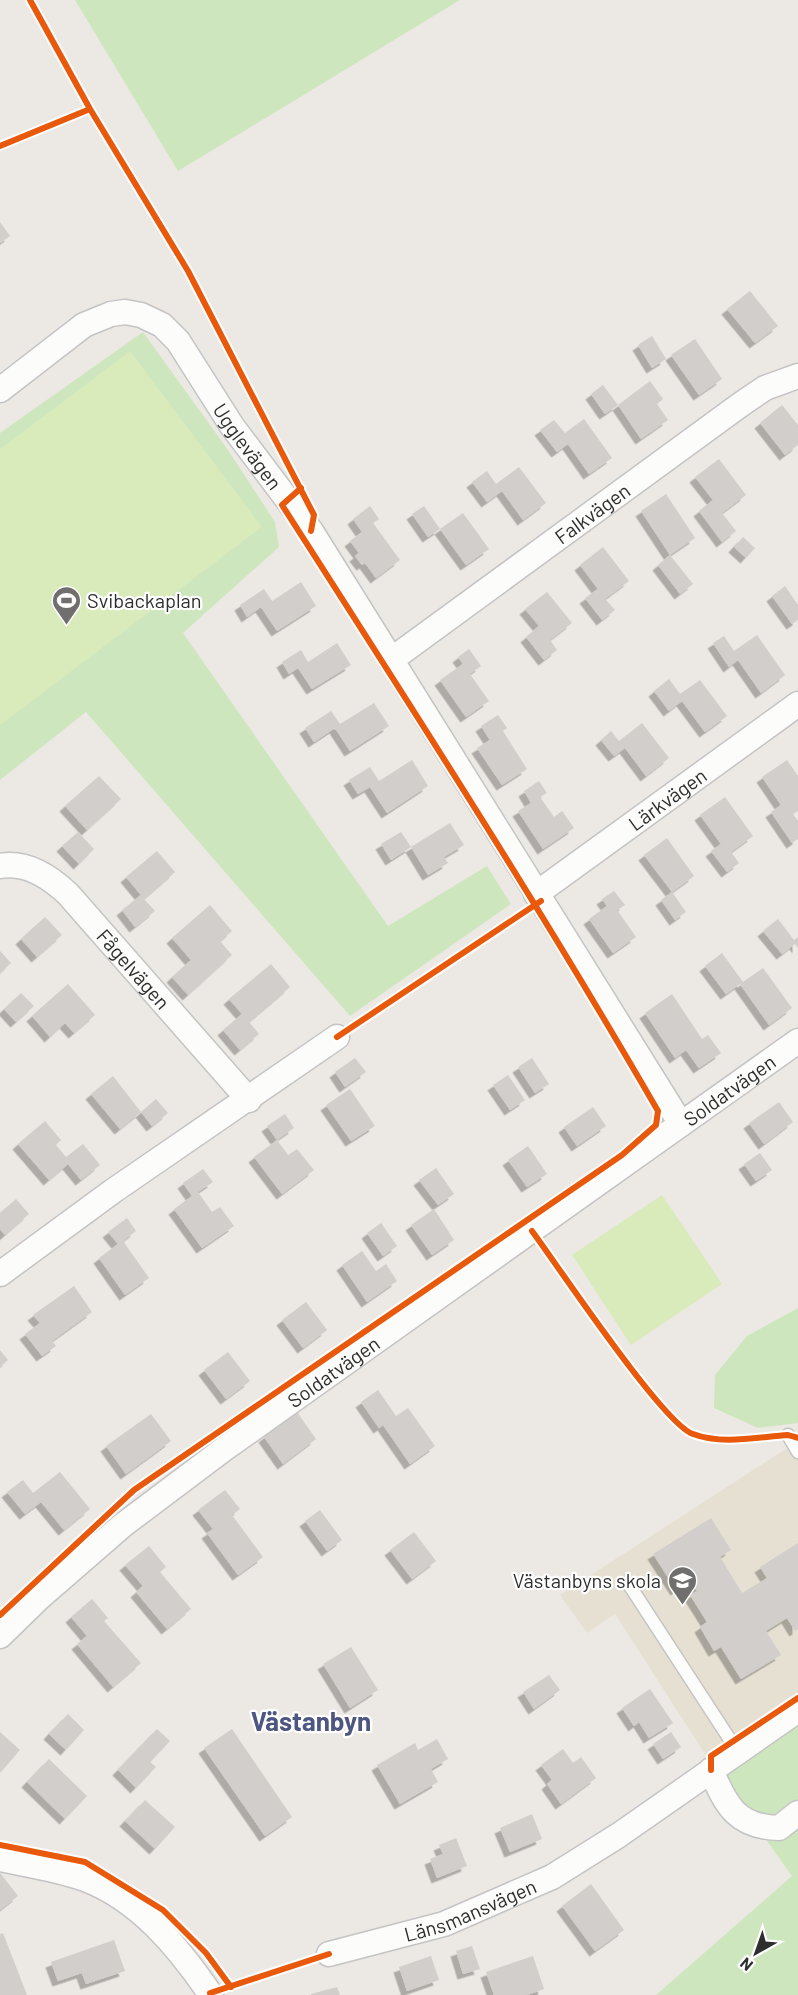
<svg xmlns="http://www.w3.org/2000/svg" width="798" height="1995" viewBox="0 0 798 1995" font-family="Barlow,sans-serif">
	<defs>
		<filter id="shadow"><feDropShadow dx="-5.5" dy="5.5" stdDeviation="0" flood-color="#0004"/></filter>
	</defs>
	<rect width="100%" height="100%" fill="#ece8e4"/>
	<path fill="#e6e0d3" d="M798,1441V1700L709,1760L615,1614L587,1633L560,1595Z"/>
	<path fill="#cee6be" d="M75,0H460L178,171Z
		M143,332L228,450L275,522L279,547L183,633L388,926L487,866L511,904L350,1016L86,712L0,780V433Z
		M798,1308V1423L758,1428L714,1408L715,1375L747,1336Z
		M798,1700V1995H656L792,1876L709,1760Z"/>
	<path fill="#d9eabb" d="M130,351L262,527L0,725V449Z
		M662,1195L722,1284L631,1345L572,1255Z"/>
	<path fill="#d1cecb" filter="url(#shadow)" d="M0,222L10,236L0,243Z
		M750,291L778,326L755,343L727,309Z
		M652,336L666,359L652,368L638,345Z
		M695,339L722,379L699,395L671,355Z
		M650,381L663,399L657,404L668,420L641,439L618,405L605,414L591,394L603,385L618,405Z
		M782,405L798,425V445L785,455L760,423Z
		M584,419L612,458L589,474L568,444L557,452L540,430L554,420L565,433Z
		M719,459L746,495L722,513L736,531L722,542L699,511L713,500L695,477Z
		M519,467L546,503L523,520L502,491L487,502L472,482L487,471L496,484Z
		M666,494L695,538L670,555L641,511Z
		M370,506L379,519L373,523L400,560L376,578L365,563L362,565L355,556L359,553L350,541L362,532L353,519Z
		M424,506L440,529L428,537L412,514Z
		M463,513L489,549L466,565L440,529Z
		M743,537L755,548L746,558L734,547Z
		M603,547L629,581L605,599L615,610L602,620L585,598L598,589L580,565Z
		M670,555L693,584L680,594L658,565Z
		M301,582L316,606L277,631L261,607L247,617L240,605L264,589L272,601Z
		M785,586L798,605V620L792,624L772,596Z
		M547,592L572,623L550,640L557,650L544,660L526,637L539,626L525,609Z
		M757,635L785,675L761,693L738,660L729,667L713,643L724,636L734,651Z
		M337,643L351,665L312,689L298,668L289,674L282,662L301,650L308,662Z
		M469,649L481,666L470,674L489,701L466,717L440,680L463,664L458,657Z
		M669,679L680,694L700,680L727,716L705,732L682,701L669,711L654,691Z
		M374,703L389,726L350,751L335,728L314,742L305,728L331,711L340,724Z
		M498,715L507,728L503,731L527,769L502,785L477,748L490,740L481,726Z
		M642,723L669,758L646,776L625,748L614,756L601,740L611,731L619,741Z
		M412,760L428,786L387,813L370,787L358,794L349,780L370,767L379,781Z
		M787,760L798,776V811L793,814L798,821V839L792,843L771,812L781,805L762,777Z
		M99,776L121,799L87,830L65,806Z
		M539,781L547,793L540,797L554,817L562,811L574,828L543,849L518,811L531,803L524,791Z
		M725,797L753,836L731,852L739,863L727,872L711,851L721,844L700,815Z
		M450,823L464,845L444,857L448,863L428,875L411,847Z
		M78,832L94,849L79,864L62,846Z
		M401,832L411,847L391,860L381,844Z
		M667,838L694,876L672,892L644,855Z
		M157,851L175,872L144,899L155,911L135,927L122,910L141,895L126,877Z
		M614,891L625,905L617,910L636,937L613,953L589,919L607,906L602,899Z
		M672,892L686,912L675,920L661,900Z
		M210,905L232,931L220,941L232,955L188,995L172,977L191,960L172,938Z
		M45,917L62,935L37,957L21,939Z
		M778,919L794,940L798,937V948L795,944L782,954L763,931Z
		M0,951L11,963L0,973Z
		M722,953L743,982L763,968L792,1008L769,1025L740,984L726,994L705,966Z
		M271,964L290,987L249,1022L259,1034L240,1050L223,1030L242,1014L229,999Z
		M68,984L95,1015L74,1033L65,1023L50,1037L32,1016Z
		M21,993L34,1006L16,1022L4,1009Z
		M672,994L702,1039L708,1035L721,1053L699,1068L686,1050L675,1058L645,1013Z
		M355,1058L366,1072L345,1087L335,1072Z
		M532,1058L549,1084L535,1093L518,1067Z
		M508,1075L525,1100L510,1110L493,1085Z
		M113,1076L141,1112L120,1129L91,1094Z
		M350,1089L375,1126L351,1141L326,1105Z
		M156,1099L168,1113L152,1126L141,1112Z
		M779,1102L793,1122L764,1144L749,1123Z
		M593,1107L606,1126L577,1146L564,1127Z
		M285,1114L294,1128L277,1140L288,1155L297,1149L314,1170L282,1194L254,1157L277,1140L267,1126Z
		M45,1121L61,1140L56,1145L66,1157L83,1144L100,1165L81,1180L68,1164L49,1180L18,1144Z
		M528,1146L547,1174L527,1187L508,1160Z
		M760,1153L772,1170L756,1181L744,1164Z
		M436,1168L454,1194L438,1205L419,1180Z
		M203,1169L213,1182L198,1192L212,1212L220,1207L234,1226L202,1248L174,1209L192,1196L183,1183Z
		M16,1199L29,1214L5,1235L0,1229V1213Z
		M434,1209L454,1240L432,1255L411,1225Z
		M127,1218L136,1231L123,1241L149,1278L125,1295L99,1258L118,1244L108,1232Z
		M381,1223L397,1246L383,1256L367,1233Z
		M362,1251L376,1271L386,1264L397,1281L367,1302L342,1265Z
		M74,1286L92,1312L52,1341L56,1346L42,1356L25,1334L40,1323L33,1315Z
		M306,1302L327,1330L303,1348L282,1320Z
		M0,1350L8,1360L0,1367Z
		M228,1352L250,1381L226,1399L204,1370Z
		M378,1390L396,1416L408,1408L435,1446L410,1464L383,1425L379,1428L361,1402Z
		M297,1412L316,1439L283,1464L264,1437Z
		M151,1414L171,1441L126,1474L106,1446Z
		M60,1472L90,1509L64,1530L41,1502L25,1514L7,1492L23,1480L33,1493Z
		M225,1490L240,1509L232,1515L263,1557L238,1575L207,1533L213,1529L198,1510Z
		M320,1510L342,1540L327,1551L305,1521Z
		M711,1518L731,1550L720,1557L742,1593L767,1578L760,1567L798,1543V1629L795,1631L787,1618L766,1631L781,1655L741,1679L721,1647L714,1651L700,1627L707,1622L690,1595L697,1591L690,1581L676,1590L653,1554Z
		M414,1532L436,1561L412,1579L390,1550Z
		M149,1546L166,1567L160,1572L191,1609L167,1629L136,1592L143,1586L125,1565Z
		M92,1599L108,1618L104,1621L141,1663L113,1687L77,1644L87,1636L71,1617Z
		M351,1647L378,1690L350,1708L323,1664Z
		M549,1675L560,1690L534,1709L523,1692Z
		M650,1689L673,1723L649,1738L639,1722L634,1726L622,1708Z
		M68,1714L84,1730L66,1750L49,1734Z
		M157,1729L170,1741L150,1762L156,1767L136,1788L118,1770Z
		M232,1729L292,1817L265,1836L204,1748Z
		M0,1732L20,1750L0,1773Z
		M671,1732L681,1747L663,1759L653,1744Z
		M437,1739L448,1759L431,1769L438,1782L400,1804L377,1765L415,1743L418,1750Z
		M563,1749L573,1763L581,1757L596,1778L561,1804L547,1784L552,1780L541,1765Z
		M49,1759L87,1796L65,1819L27,1782Z
		M145,1800L175,1827L155,1849L125,1821Z
		M532,1814L542,1839L510,1852L500,1828Z
		M456,1838L467,1866L437,1878L430,1859L443,1854L439,1845Z
		M0,1873L18,1896L0,1910Z
		M591,1884L624,1930L595,1951L562,1906Z
		M3,1933L27,1995H0V1934Z
		M114,1940L125,1971L86,1984L82,1973L58,1981L51,1962Z
		M472,1946L480,1969L463,1974L456,1951Z
		M431,1956L439,1980L407,1991L399,1967Z
		M533,1956L544,1989L527,1995H494L486,1972Z
		M337,1987L340,1995H311V1994Z"/>
	<g fill="none" stroke-linecap="round" stroke-linejoin="round">
		<defs>
			<path id="lane" d="M788,1435L798,1452
				M628,1583L738,1752"/>
			<g id="street">
				<path id="s1" d="M0,390L84,325L111,314L125,312L141,315L162,325L178,341L232,426L311,531L681,1124"/>
				<path id="s2" d="M391,660L740,405L765,388L798,376"/>
				<path id="s3" d="M0,866C27,861 50,877 68,894L249,1100"/>
				<path id="s4" d="M536,894L798,704"/>
				<path d="M0,1274L113,1191L337,1037"/>
				<path id="s5" d="M0,1636L39,1598L123,1525L224,1449L798,1041"/>
				<path d="M711,1770C726,1806 737,1827 779,1828L798,1813"/>
				<path d="M0,1859C28,1865 57,1869 85,1879C140,1900 179,1948 211,1995"/>
				<path id="s6" d="M329,1954L444,1924L552,1877L619,1835L798,1710"/>
			</g>
		</defs>
		<use href="#lane" stroke="#c5c4c5" stroke-width="15"/>
		<use href="#street" stroke="#c5c4c5" stroke-width="27"/>
		<use href="#lane" stroke="#fcfcfb" stroke-width="12"/>
		<use href="#street" stroke="#fcfcfb" stroke-width="24"/>
		<defs>
			<path id="cycleway" d="M30,0L90,109L188,271L314,515L311,531
				M0,146L90,109
				M337,1037L541,901
				M532,1231C558,1266 663,1424 693,1434C722,1445 758,1437 788,1435L798,1438
				M0,1615L134,1490L622,1155L656,1125L658,1111C539,905 410,705 282,505L301,488
				M711,1770V1756L798,1698
				M0,1845L85,1862L163,1910L206,1953L231,1987
				M210,1993L329,1954"/>
		</defs>
		<use href="#cycleway" stroke="#fff" stroke-width="10"/>
		<use href="#cycleway" stroke="#e8590c" stroke-width="6"/>
	</g>
	<defs>
		<symbol id="stadium-pin" viewBox="-11 -11 22 30"><path d="M0 17L-7.5 6A9.5 9.5 0 1 1 7.5 6Z" fill="#706f6e" stroke="#fff"/><path d="M0-5a6.5 5 0 1 0 0 10a6.5 5 0 1 0 0-10ZM-3.5-1.8h7v3.6h-7Z" fill="#fff"/></symbol>
		<symbol id="school-pin" viewBox="-11 -11 22 30"><path d="M0 17L-7.5 6A9.5 9.5 0 1 1 7.5 6Z" fill="#706f6e" stroke="#fff"/><path d="M0-5L7-2L0 1L-7-2ZM-4 1L0 2.5L4 1V4Q0 6-4 4Z" fill="#fff"/></symbol>
	</defs>
	<g fill-rule="evenodd">
		<use href="#stadium-pin" x="50" y="584" width="33" height="45"/>
		<use href="#school-pin" x="666" y="1564" width="33" height="45"/>
	</g>
	<g text-anchor="middle" dominant-baseline="central" stroke-width="4.5" stroke-linejoin="round" paint-order="stroke">
		<g font-size="20" fill="#2e2e2e" stroke="#fff">
			<text stroke="none"><textPath href="#s1" startOffset="338">Ugglevägen</textPath></text>
			<text stroke="none"><textPath href="#s2" startOffset="249">Falkvägen</textPath></text>
			<text stroke="none"><textPath href="#s4" startOffset="162">Lärkvägen</textPath></text>
			<text stroke="none"><textPath href="#s3" startOffset="176">Fågelvägen</textPath></text>
			<text stroke="none"><textPath href="#s5" startOffset="912">Soldatvägen</textPath></text>
			<text stroke="none"><textPath href="#s5" startOffset="426">Soldatvägen</textPath></text>
			<text stroke="none"><textPath href="#s6" startOffset="148">Länsmansvägen</textPath></text>
		</g>
		<g font-size="20" fill="#2e2e2e" stroke="#fff" text-anchor="start">
			<text x="87" y="600">Svibackaplan</text>
			<text x="661" y="1580" text-anchor="end">Västanbyns skola</text>
		</g>
		<g font-size="26" font-weight="bold" fill="#4d5680" stroke="#fff">
			<text x="311" y="1720">Västanbyn</text>
		</g>
	</g>
	<g transform="translate(756 1953) rotate(220)" stroke="#ffffff" stroke-width="4.5" paint-order="stroke">
	<path d="M0-4.5L10 22L0 15L-10 22Z" fill="#2e2e2e"/>
	<text y="-9" font-size="16" font-weight="bold" text-anchor="middle" fill="#2e2e2e">N</text>
	</g>
</svg>
